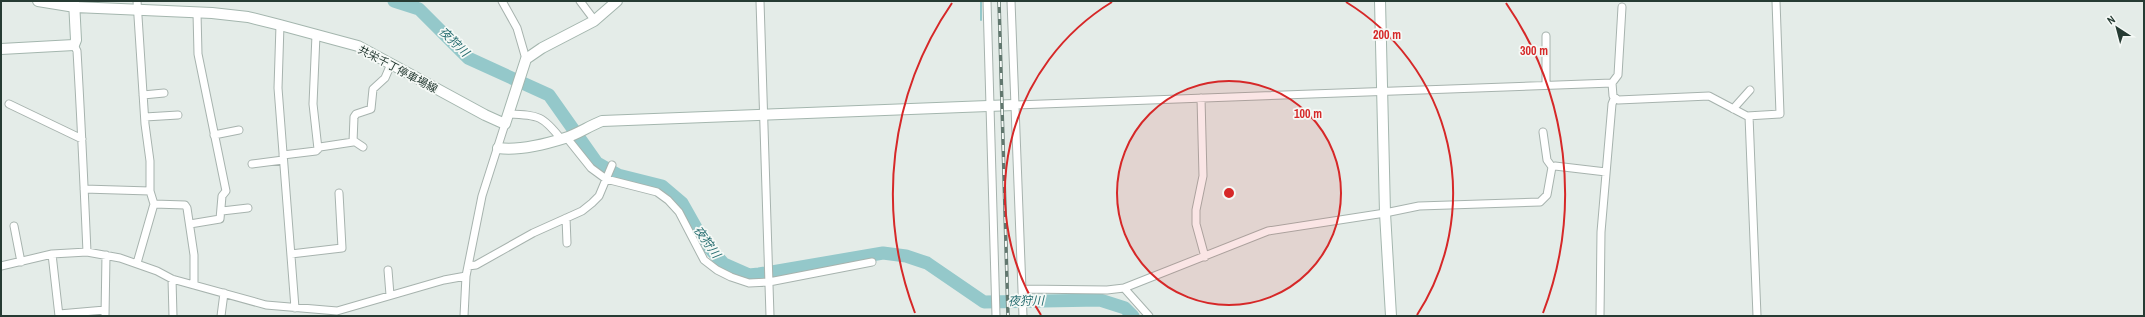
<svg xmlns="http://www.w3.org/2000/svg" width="2145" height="317" viewBox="0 0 2145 317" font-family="'Archivo Narrow','Noto Sans JP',sans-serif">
	<rect width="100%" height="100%" fill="#e4ece8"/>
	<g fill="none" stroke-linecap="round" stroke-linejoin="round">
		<path stroke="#94c8ca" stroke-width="2" d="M981,1V20"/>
		<path stroke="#94c8ca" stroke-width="13" d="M394,1L419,9L468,58L549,95L597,163L618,175L662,186L682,203L704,242L724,264L749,275L759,274L883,253L906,256L927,263L984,302L1100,300L1125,308L1133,316"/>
		<defs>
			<path id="street" d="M137,1L145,124L150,161V191L154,204L137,263
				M502,1L517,28L526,59
				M580,1L595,21
				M760,1L770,316
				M987,1L996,316
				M1011,1L1023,316
				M280,25L278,88L295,308
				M316,35L313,104L318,149
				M1546,36V85
				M74,45L77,51C81,118 84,184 87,252
				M1612,83L1618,75L1622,7
				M143,95L164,93
				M1201,98L1203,176L1196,210V224L1205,257
				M9,104L82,139
				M1014,105L1612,83L1613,96L1618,100L1709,96L1747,116L1780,114L1776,1
				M1733,109L1750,90
				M509,114C539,115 543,116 561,139
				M1749,116L1757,316
				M145,117L178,115
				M1543,132L1547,160L1552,167
				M214,135L239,130
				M567,138L591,168L606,179L657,192L668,200L679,212L704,260L717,270L731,277L749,283L769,282L872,262
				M354,141L363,147
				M283,155L316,151L320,147L353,142L354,117L356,114L371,109L373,89L385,78L391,64
				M252,164L283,160
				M84,189L150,191
				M154,204L185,205L187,208L194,255V285
				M222,211L248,208
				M566,218L567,243
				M190,224L220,219L222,196L226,191L198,54L197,13
				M14,226L21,262
				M52,254L59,316
				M291,254L342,248L339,193
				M1,266L52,254L87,252L120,258L157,271L172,279L266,305L337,311L444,280L466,276
				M468,266L476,265L533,233L582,211L592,203L599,196L612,165
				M388,270L390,295
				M172,279L173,316
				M1124,288L1149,316
				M1022,289L1107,290L1124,288L1268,231L1385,213L1419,206L1540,202L1547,195L1552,167L1555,166L1606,172
				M59,314L105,310
				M105,316L106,255
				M221,316L224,293
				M464,316L466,276L482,196L505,124
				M1600,316L1601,232L1612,104L1614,99"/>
			<path id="secondary" d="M38,1L75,7L212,13L248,17L280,25L358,46L485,115L505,124L526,59L542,48L594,21L617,1
				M1380,1L1385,213L1391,316
				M1,49L74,45L76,40L74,1
				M498,148C519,151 546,144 565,138C578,134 589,126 602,121L1014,105"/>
		</defs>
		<use href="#street" stroke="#a7b3ae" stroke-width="9"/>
		<use href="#secondary" stroke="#a4b6ae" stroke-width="12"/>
		<use href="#street" stroke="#fff" stroke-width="7"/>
		<use href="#secondary" stroke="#fff" stroke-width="10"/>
		<defs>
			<path id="rail" d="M999,1L1008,316"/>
		</defs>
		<use href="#rail" stroke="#61776e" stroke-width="3.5"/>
		<use href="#rail" stroke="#f5f9f6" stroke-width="2" stroke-dasharray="6" stroke-linecap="butt"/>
	</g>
	<circle cx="1229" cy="193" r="112" fill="#d62828" fill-opacity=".12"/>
	<g fill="none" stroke="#d62828" stroke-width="2">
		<circle cx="1229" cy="193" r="112"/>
		<path d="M1041 315A224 224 0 0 1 1112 2M1346 2A224 224 0 0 1 1417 315"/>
		<path d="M915 313A336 336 0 0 1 952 3M1506 3A336 336 0 0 1 1543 313"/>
	</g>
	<g text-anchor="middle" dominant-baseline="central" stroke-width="3.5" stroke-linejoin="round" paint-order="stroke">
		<g font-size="11" fill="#263b33" stroke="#f5f9f6">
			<text transform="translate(398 69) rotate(28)">共栄千丁停車場線</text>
		</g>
		<g font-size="12" font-style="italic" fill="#276d70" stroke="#f5f9f6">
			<text transform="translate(454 42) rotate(44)">夜狩川</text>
			<text transform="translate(707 242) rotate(54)">夜狩川</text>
			<text transform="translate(1026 301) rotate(-1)">夜狩川</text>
		</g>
	</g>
	<circle cx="1229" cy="193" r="6" fill="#d62828" stroke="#f5f9f6" stroke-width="2"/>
	<g font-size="12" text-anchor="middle" font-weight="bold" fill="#d62828" stroke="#f5f9f6" stroke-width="3.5" stroke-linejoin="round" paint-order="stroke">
		<text x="1387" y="39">200 m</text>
		<text x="1534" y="55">300 m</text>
		<text x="1308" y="118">100 m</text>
	</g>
	<rect width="2145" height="317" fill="none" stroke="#263b33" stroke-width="4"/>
	<g transform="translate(2117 28) rotate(324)" stroke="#f5f9f6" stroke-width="3" paint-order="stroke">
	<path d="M0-3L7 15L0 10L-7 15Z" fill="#263b33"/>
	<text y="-6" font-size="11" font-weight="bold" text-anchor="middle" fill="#263b33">N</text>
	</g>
</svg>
